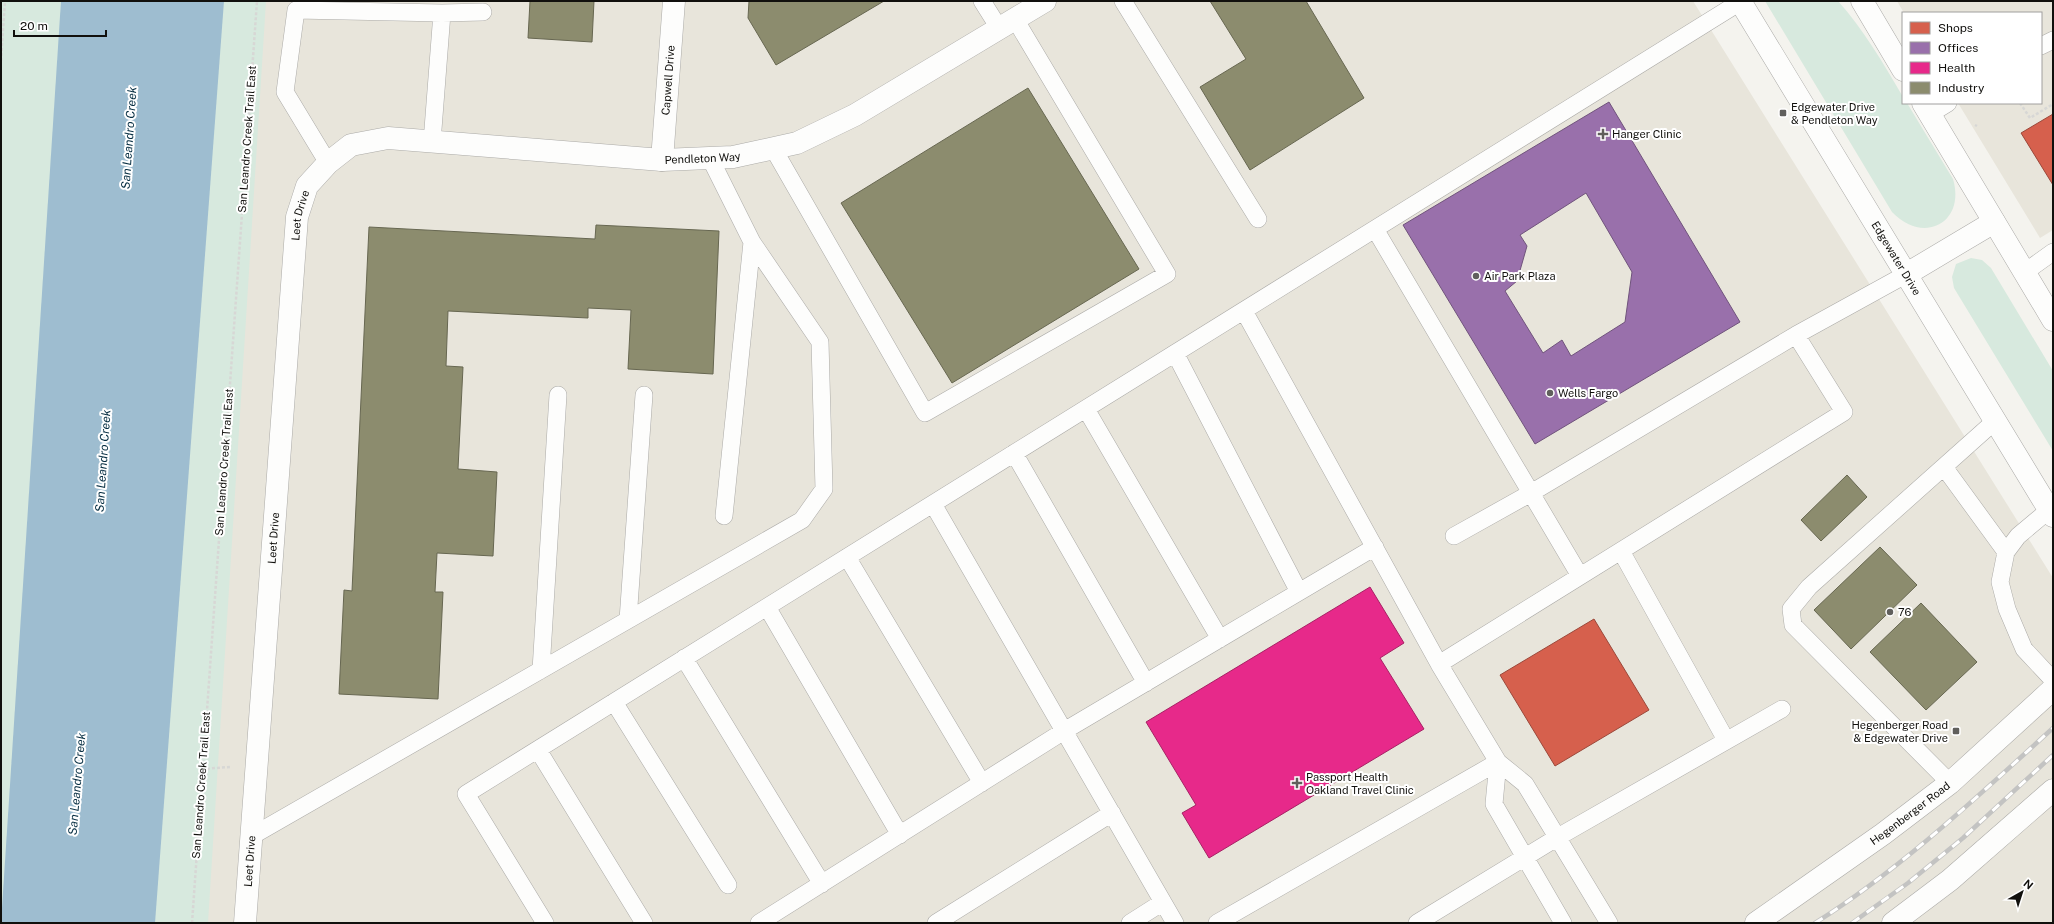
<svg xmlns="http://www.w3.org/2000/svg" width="2054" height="924" viewBox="0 0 2054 924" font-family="'Public Sans',sans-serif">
	<rect width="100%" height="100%" fill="#f4f3ee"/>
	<path fill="#e8e5db" d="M224,1H1693L2053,578V923H155Z
		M1897,1H2053V230L2040,238L1958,103H2041V13H1904Z"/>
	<path fill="#d7e9de" d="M1,1H266L208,923H1Z
		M1765,1H1838C1864,30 1883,63 1903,97V103H1907L1953,179C1966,223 1923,245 1892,212Z
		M1971,258L1982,260L1991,268L2053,371V451L1954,288L1952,277L1956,264Z"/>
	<path fill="#9ebdd0" d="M61,1H224L155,923H1Z"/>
	<path fill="#d6604d" stroke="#9b483a" d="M2053,114V185L2021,133Z
		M1594,619L1649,710L1555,766L1500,675Z"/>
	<path fill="#9970ab" stroke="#70537c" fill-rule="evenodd" d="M1609,102L1740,322L1535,444L1403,225ZM1586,193L1632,272L1625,322L1571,356L1562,340L1543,353L1505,291L1517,281L1527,246L1520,235Z"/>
	<path fill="#e7298a" stroke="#a72264" d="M1370,587L1404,643L1380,658L1424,729L1209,858L1182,813L1196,805L1146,722Z"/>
	<path fill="#8c8c6e" stroke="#676751" d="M530,1H594L592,42L528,38Z
		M749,1H884L776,65L748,18Z
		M1210,1H1306L1364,98L1250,170L1200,87L1246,59Z
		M1028,88L1139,269L952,383L841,203Z
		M596,225L719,231L713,374L628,369L631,310L588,308V318L448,311L446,366L463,367L458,469L497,472L493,556L437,553L435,592H443L438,699L339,694L344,590L352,591L369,227L595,239Z
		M1847,475L1867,497L1821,541L1801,520Z
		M1880,547L1917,585L1851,649L1814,610Z
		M1921,603L1977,662L1926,710L1870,652Z"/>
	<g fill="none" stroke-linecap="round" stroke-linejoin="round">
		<defs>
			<path id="service" d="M982,1L999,28
				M1123,1L1258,219
				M442,13L483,12
				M2041,46L2053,40
				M1930,114L1948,103
				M773,148L925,413L1167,274L1015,19
				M710,158L752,242L724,516
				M328,163L285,92L296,10L442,13L432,142
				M1375,229L1580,576
				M2025,272L2053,252
				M1244,311L1439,664
				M1086,409L1220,639
				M1014,453L1146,683
				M1944,467L2006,552
				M933,504L1175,923
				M2049,510L2018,536L2006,552L2000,582L2007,609L2024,649L2053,680
				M1454,536L1531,493L1796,335
				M1621,551L1726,740
				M847,557L982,783
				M1299,592L1375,547
				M767,607L900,835
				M628,620L644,395
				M684,658L822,884
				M541,670L558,395
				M614,702L728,885
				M538,750L644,923
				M1498,762L1494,804L1563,923
				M1950,783L1793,625L1791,609L1809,587L1995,421
				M252,836L802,520L824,489L820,342L752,242
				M545,923L466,794L1740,2
				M759,923L1064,731L1299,592L1175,353
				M936,923L1112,813
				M1130,923L1163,902
				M1217,923L1498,762
				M1417,923L1558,837L1782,709
				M1609,923L1525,784L1498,762L1439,664L1844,412L1796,335L1905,275"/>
			<g id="minor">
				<path id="s1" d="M662,160L674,1"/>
				<path id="s2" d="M245,923L297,217L307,186L328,163L351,145L388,138L662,160L733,157L797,143L855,115L1045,1"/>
			</g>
			<g id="secondary">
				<path id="s3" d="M1740,1L2053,516"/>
				<path d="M1862,1L1903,70"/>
				<path d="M1923,103L2053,320"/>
				<path d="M1905,275L1994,222"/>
			</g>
			<g id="primary">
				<path id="s4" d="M1756,923L1883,834L1950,783L2053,689"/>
				<path d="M1893,923L1950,880L2053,790"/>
			</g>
		</defs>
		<use href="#service" stroke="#abaaa7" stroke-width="18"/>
		<use href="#minor" stroke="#abaaa7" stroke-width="23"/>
		<use href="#secondary" stroke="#abaaa7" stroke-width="23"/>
		<use href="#primary" stroke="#abaaa7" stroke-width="23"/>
		<path stroke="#d7d7d5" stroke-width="2.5" stroke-dasharray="3 2" stroke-linecap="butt" d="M1,61L5,1
			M2020,103L2030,118L2053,104
			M1975,125L1977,126
			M202,769L230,767
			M192,923L257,1"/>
		<use href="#service" stroke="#fdfdfc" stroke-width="17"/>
		<use href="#minor" stroke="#fdfdfc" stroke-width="22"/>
		<use href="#secondary" stroke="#fdfdfc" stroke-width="22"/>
		<use href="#primary" stroke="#fdfdfc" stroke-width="22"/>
		<defs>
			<path id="rail" d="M1815,923C1902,868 1977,797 2053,728
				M1852,923L1908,883L1963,838L2053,755"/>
		</defs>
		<use href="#rail" stroke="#c3c3c2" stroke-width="4.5"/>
		<use href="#rail" stroke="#fff" stroke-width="3" stroke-dasharray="9" stroke-linecap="butt"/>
	</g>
	<g fill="#605f5c" stroke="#fff" stroke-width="1.5">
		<rect x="1779" y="109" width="8" height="8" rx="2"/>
		<path d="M1601 128h4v4h4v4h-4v4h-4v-4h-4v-4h4z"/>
		<circle cx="1476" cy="276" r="4"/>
		<circle cx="1550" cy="393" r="4"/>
		<circle cx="1890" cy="612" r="4"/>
		<rect x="1952" y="727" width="8" height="8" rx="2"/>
		<path d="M1295 777h4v4h4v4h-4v4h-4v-4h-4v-4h4z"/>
	</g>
	<g text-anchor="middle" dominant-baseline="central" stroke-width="4" stroke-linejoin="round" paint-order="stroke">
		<g font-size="11" fill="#11100d" stroke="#fff">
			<text stroke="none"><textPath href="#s1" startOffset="80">Capwell Drive</textPath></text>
			<text transform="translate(247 139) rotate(-86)">San Leandro Creek Trail East</text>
			<text stroke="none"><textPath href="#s2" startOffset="1154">Pendleton Way</textPath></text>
			<text stroke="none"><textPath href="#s2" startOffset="710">Leet Drive</textPath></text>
			<text stroke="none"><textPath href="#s3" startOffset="301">Edgewater Drive</textPath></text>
			<text transform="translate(224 462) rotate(-86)">San Leandro Creek Trail East</text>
			<text stroke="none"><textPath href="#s2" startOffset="386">Leet Drive</textPath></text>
			<text transform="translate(201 785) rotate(-86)">San Leandro Creek Trail East</text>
			<text stroke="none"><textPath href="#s4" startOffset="189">Hegenberger Road</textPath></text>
			<text stroke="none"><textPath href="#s2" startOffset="62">Leet Drive</textPath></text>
		</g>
		<g font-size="11" fill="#11100d" stroke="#fff" text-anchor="start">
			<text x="1791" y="107">Edgewater Drive<tspan x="1791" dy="13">&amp; Pendleton Way</tspan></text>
			<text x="1612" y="134">Hanger Clinic</text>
			<text x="1484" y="276">Air Park Plaza</text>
			<text x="1558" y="393">Wells Fargo</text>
			<text x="1898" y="612">76</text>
			<text x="1948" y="725" text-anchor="end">Hegenberger Road<tspan x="1948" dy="13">&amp; Edgewater Drive</tspan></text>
			<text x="1306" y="777">Passport Health<tspan x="1306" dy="13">Oakland Travel Clinic</tspan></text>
		</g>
		<g font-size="12" font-style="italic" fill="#062e42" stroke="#fff">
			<text transform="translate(129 138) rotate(-86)">San Leandro Creek</text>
			<text transform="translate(103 461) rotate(-86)">San Leandro Creek</text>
			<text transform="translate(77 784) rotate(-85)">San Leandro Creek</text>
		</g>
	</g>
	<rect width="2054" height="924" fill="none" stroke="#11100d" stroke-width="4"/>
	<rect x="1902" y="12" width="140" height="92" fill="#ffffff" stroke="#a09f9e"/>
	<rect x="1910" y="22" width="20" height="12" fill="#d6604d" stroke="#a09f9e"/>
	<text x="1938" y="32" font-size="12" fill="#11100d">Shops</text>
	<rect x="1910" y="42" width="20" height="12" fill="#9970ab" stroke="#a09f9e"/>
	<text x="1938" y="52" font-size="12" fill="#11100d">Offices</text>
	<rect x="1910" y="62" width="20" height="12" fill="#e7298a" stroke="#a09f9e"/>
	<text x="1938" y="72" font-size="12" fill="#11100d">Health</text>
	<rect x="1910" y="82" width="20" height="12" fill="#8c8c6e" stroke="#a09f9e"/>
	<text x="1938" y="92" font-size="12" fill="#11100d">Industry</text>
	<g transform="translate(2022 892) rotate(39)" stroke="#ffffff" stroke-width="3" paint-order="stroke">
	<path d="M0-3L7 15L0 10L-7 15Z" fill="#11100d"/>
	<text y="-6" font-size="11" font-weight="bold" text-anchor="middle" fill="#11100d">N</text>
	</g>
	<path d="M14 30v6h92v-6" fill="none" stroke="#11100d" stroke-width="2"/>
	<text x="20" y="30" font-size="12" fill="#11100d" stroke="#ffffff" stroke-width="3" paint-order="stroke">20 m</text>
</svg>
